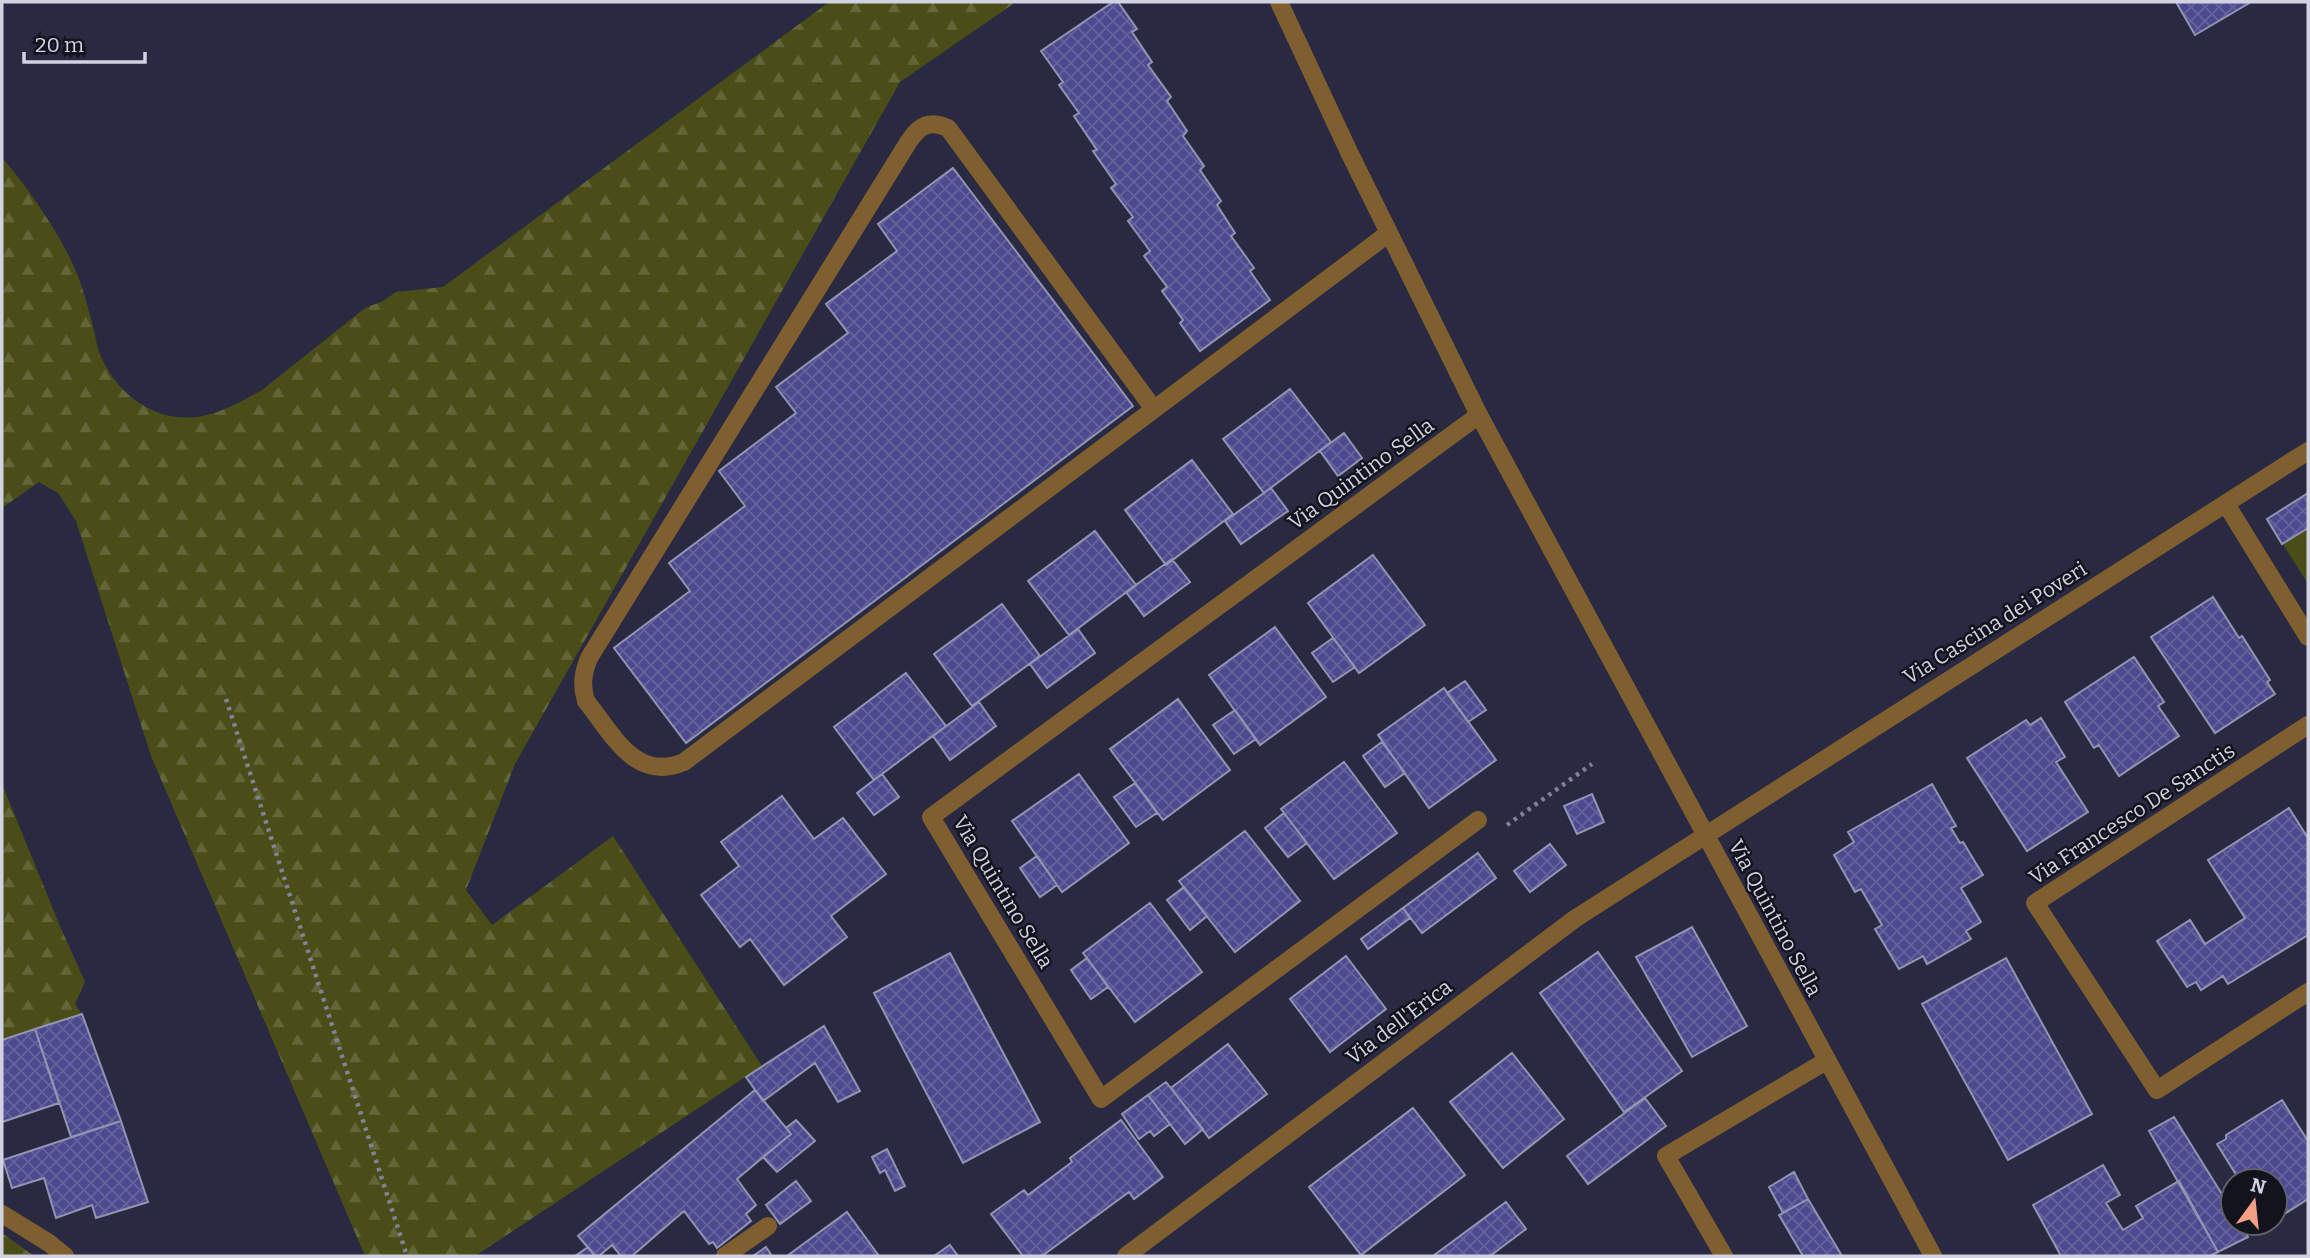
<svg xmlns="http://www.w3.org/2000/svg" width="2310" height="1258" viewBox="0 0 2310 1258" font-family="Bitter,serif">
	<defs>
		<pattern id="forest-firs" width="22" height="20" patternUnits="userSpaceOnUse" patternTransform="scale(1.75)"><rect width="22" height="20" fill="#4a4d17"/><path d="M5 1l3.5 6h-7zM16 11l3.5 6h-7z" fill="#636638"/></pattern>
		<pattern id="building-cross-hatch" width="8" height="8" patternUnits="userSpaceOnUse" patternTransform="scale(1.75)"><rect width="8" height="8" fill="#4c4a8e"/><path d="M0 0l8 8M0 8l8-8" fill="none" stroke="#65639e"/></pattern>
	</defs>
	<rect width="100%" height="100%" fill="#292941"/>
	<path fill="url(#forest-firs)" d="M829,2H1016L900,82L515,764L466,890L492,925L613,836L762,1066L475,1256H365L151,756L76,521L58,493L39,482L2,508V158C23,180 58,232 71,260C81,280 87,304 93,326C95,334 96,343 99,352C116,394 155,425 203,416C223,412 244,400 262,390L365,308L383,301L396,292L443,287Z
		M2,784L60,926L85,982L75,1004L82,1014L2,1040Z
		M2,1233L34,1256H2Z"/>
	<path fill="#4a4d17" d="M2308,493V584L2267,519Z"/>
	<path fill="url(#building-cross-hatch)" stroke="#9294b1" stroke-width="2" d="M1113,2H1118L1137,29L1132,32L1152,62L1148,65L1171,97L1167,101L1187,131L1183,136L1204,166L1200,170L1221,201L1217,205L1235,233L1231,236L1254,268L1250,271L1270,300L1200,351L1180,323L1183,320L1162,291L1167,287L1144,256L1150,251L1128,221L1133,217L1111,188L1116,184L1093,151L1097,150L1074,116L1079,113L1059,85L1063,82L1041,51Z
		M2176,2H2251L2195,35Z
		M953,168L1133,406L686,743L614,648L690,591L669,563L745,506L719,471L796,413L776,387L848,333L826,304L897,251L878,224Z
		M1290,389L1331,442L1264,493L1223,439Z
		M1344,433L1362,458L1338,476L1320,451Z
		M1192,460L1233,514L1166,565L1125,510Z
		M1271,488L1288,511L1241,544L1225,521Z
		M2308,493V528L2282,544L2267,519Z
		M1095,531L1136,585L1069,635L1028,581Z
		M1373,555L1425,625L1359,673L1308,603Z
		M1172,559L1190,582L1144,616L1126,592Z
		M2213,597L2239,638L2242,636L2270,680L2267,682L2275,694L2215,733L2151,637Z
		M1002,604L1040,656L972,706L934,654Z
		M1275,627L1326,697L1260,745L1209,675Z
		M1078,629L1095,653L1047,688L1030,664Z
		M1333,638L1355,667L1333,682L1312,653Z
		M2134,657L2164,702L2158,706L2179,736L2119,776L2099,745L2094,748L2065,702Z
		M906,673L946,726L874,780L834,727Z
		M1465,681L1486,710L1468,722L1447,693Z
		M1444,688L1496,760L1429,808L1378,735Z
		M1178,699L1230,770L1163,820L1110,749Z
		M979,702L996,726L950,760L933,736Z
		M1235,710L1256,739L1234,754L1213,725Z
		M2041,718L2065,757L2056,762L2088,812L2027,851L1967,758L2026,720L2030,725Z
		M1382,742L1405,773L1385,787L1363,756Z
		M1344,762L1397,833L1334,879L1281,809Z
		M882,774L899,797L874,815L857,793Z
		M1079,774L1129,843L1062,892L1012,821Z
		M1135,783L1157,813L1136,827L1114,797Z
		M1932,784L1956,826L1951,828L1960,843L1963,842L1983,875L1961,888L1981,922L1966,931L1971,939L1927,964L1923,956L1899,969L1875,929L1882,925L1861,889L1855,892L1834,855L1854,842L1848,832Z
		M1592,794L1604,822L1577,834L1564,806Z
		M782,796L814,839L843,818L886,874L831,916L847,937L784,985L750,939L740,947L701,895L739,866L721,842Z
		M2289,808L2308,838V935L2228,984L2223,976L2201,990L2196,982L2187,987L2157,941L2190,920L2205,944L2245,918L2208,860Z
		M1284,813L1307,843L1288,857L1265,828Z
		M1245,831L1300,901L1235,952L1179,881Z
		M1550,844L1566,865L1530,892L1514,871Z
		M1478,853L1496,878L1422,933L1403,908Z
		M1037,856L1057,885L1040,897L1020,868Z
		M1184,887L1207,916L1190,930L1167,900Z
		M1150,903L1202,972L1135,1022L1083,953Z
		M1403,908L1410,918L1368,949L1361,939Z
		M1692,927L1747,1026L1692,1057L1636,957Z
		M1598,952L1682,1071L1624,1112L1540,993Z
		M950,953L1040,1122L963,1163L874,993Z
		M1346,956L1386,1009L1330,1052L1290,999Z
		M1087,958L1108,987L1091,999L1071,970Z
		M2006,958L2092,1114L2008,1160L1922,1004Z
		M82,1014L121,1121L71,1137L35,1029Z
		M824,1026L860,1091L838,1102L815,1063L763,1101L746,1077Z
		M35,1029L59,1103L2,1122V1040Z
		M1228,1044L1267,1094L1209,1138L1171,1088Z
		M1512,1053L1564,1119L1503,1168L1450,1102Z
		M1166,1082L1203,1129L1185,1144L1148,1095Z
		M755,1090L791,1134L737,1179L756,1205L746,1214L751,1221L717,1248L713,1242L709,1244L684,1211L632,1256H621L612,1245L599,1256H595L578,1236Z
		M1148,1095L1170,1124L1154,1136L1150,1131L1139,1139L1122,1114Z
		M1645,1098L1666,1126L1588,1184L1567,1156Z
		M2282,1100L2308,1141V1199L2275,1220V1181H2240L2217,1144L2226,1139V1135Z
		M1413,1108L1465,1175L1361,1255L1309,1187Z
		M2174,1117L2233,1212V1223H2240L2248,1237L2218,1252L2149,1131Z
		M796,1120L815,1141L777,1172L763,1157L791,1134L786,1128Z
		M1121,1120L1163,1177L1134,1199L1129,1192L1042,1256H1023L991,1214L1024,1190L1028,1195L1072,1162L1070,1158Z
		M121,1121L148,1202L96,1218L92,1205L56,1218L44,1178L12,1188L3,1160Z
		M887,1149L905,1186L895,1191L885,1170L880,1173L872,1157Z
		M2103,1165L2120,1195L2106,1203L2123,1230L2143,1218L2136,1206L2179,1181L2218,1252L2210,1256H2061L2033,1205Z
		M1794,1172L1808,1199L1783,1213L1769,1187Z
		M796,1181L811,1201L780,1224L766,1205Z
		M1808,1199L1842,1256H1803L1779,1215Z
		M1506,1202L1526,1229L1490,1256H1433Z
		M847,1212L879,1256H787Z
		M950,1245L958,1256H934Z
		M588,1247L595,1256H575Z
		M766,1247L772,1256H753Z"/>
	<g fill="none" stroke-linecap="round" stroke-linejoin="round">
		<path stroke="#818295" stroke-width="4.5" stroke-dasharray="3.5 5" stroke-linecap="butt" d="M226,699L407,1256
			M1507,825L1592,764"/>
		<path stroke="#7f5f30" stroke-width="18" d="M1279,2L1349,152L1479,415L1933,1256
			M1153,408L948,128C929,120 920,125 909,141L589,658C583,673 581,685 586,701C612,733 635,783 684,762L1389,233
			M2226,504L2308,637
			M2308,725L2035,903L2157,1090L2308,992
			M1478,820L1101,1099L931,817L1479,415
			M2,1214L49,1243L65,1256
			M725,1256L768,1226
			M1126,1256L1576,918L2308,451
			M1724,1256L1666,1156L1826,1061"/>
	</g>
	<g text-anchor="middle" dominant-baseline="central" stroke-width="5" stroke-linejoin="round" paint-order="stroke">
		<g font-size="21" fill="#d1d3e2" stroke="#13131e">
			<text transform="translate(1361 474) rotate(-36)">Via Quintino Sella</text>
			<text transform="translate(1995 623) rotate(-32)">Via Cascina dei Poveri</text>
			<text transform="translate(2132 814) rotate(-33)">Via Francesco De Sanctis</text>
			<text transform="translate(1003 892) rotate(59)">Via Quintino Sella</text>
			<text transform="translate(1775 918) rotate(62)">Via Quintino Sella</text>
			<text transform="translate(1399 1022) rotate(-37)">Via dell'Erica</text>
		</g>
	</g>
	<rect width="2310" height="1258" fill="none" stroke="#d1d3e2" stroke-width="7"/>
	<g transform="translate(2254 1202) rotate(15)"><circle r="33" fill="#13131e" stroke="#5f606c" stroke-width="2"/>
	<path d="M0-5L12 26L0 18L-12 26Z" fill="#f39f86"/>
	<text y="-10" font-size="19" font-weight="bold" text-anchor="middle" fill="#d1d3e2">N</text>
	</g>
	<path d="M24 52v10h121v-10" fill="none" stroke="#d1d3e2" stroke-width="3.5"/>
	<text x="35" y="52" font-size="21" fill="#d1d3e2" stroke="#13131e" stroke-width="5" paint-order="stroke">20 m</text>
</svg>
